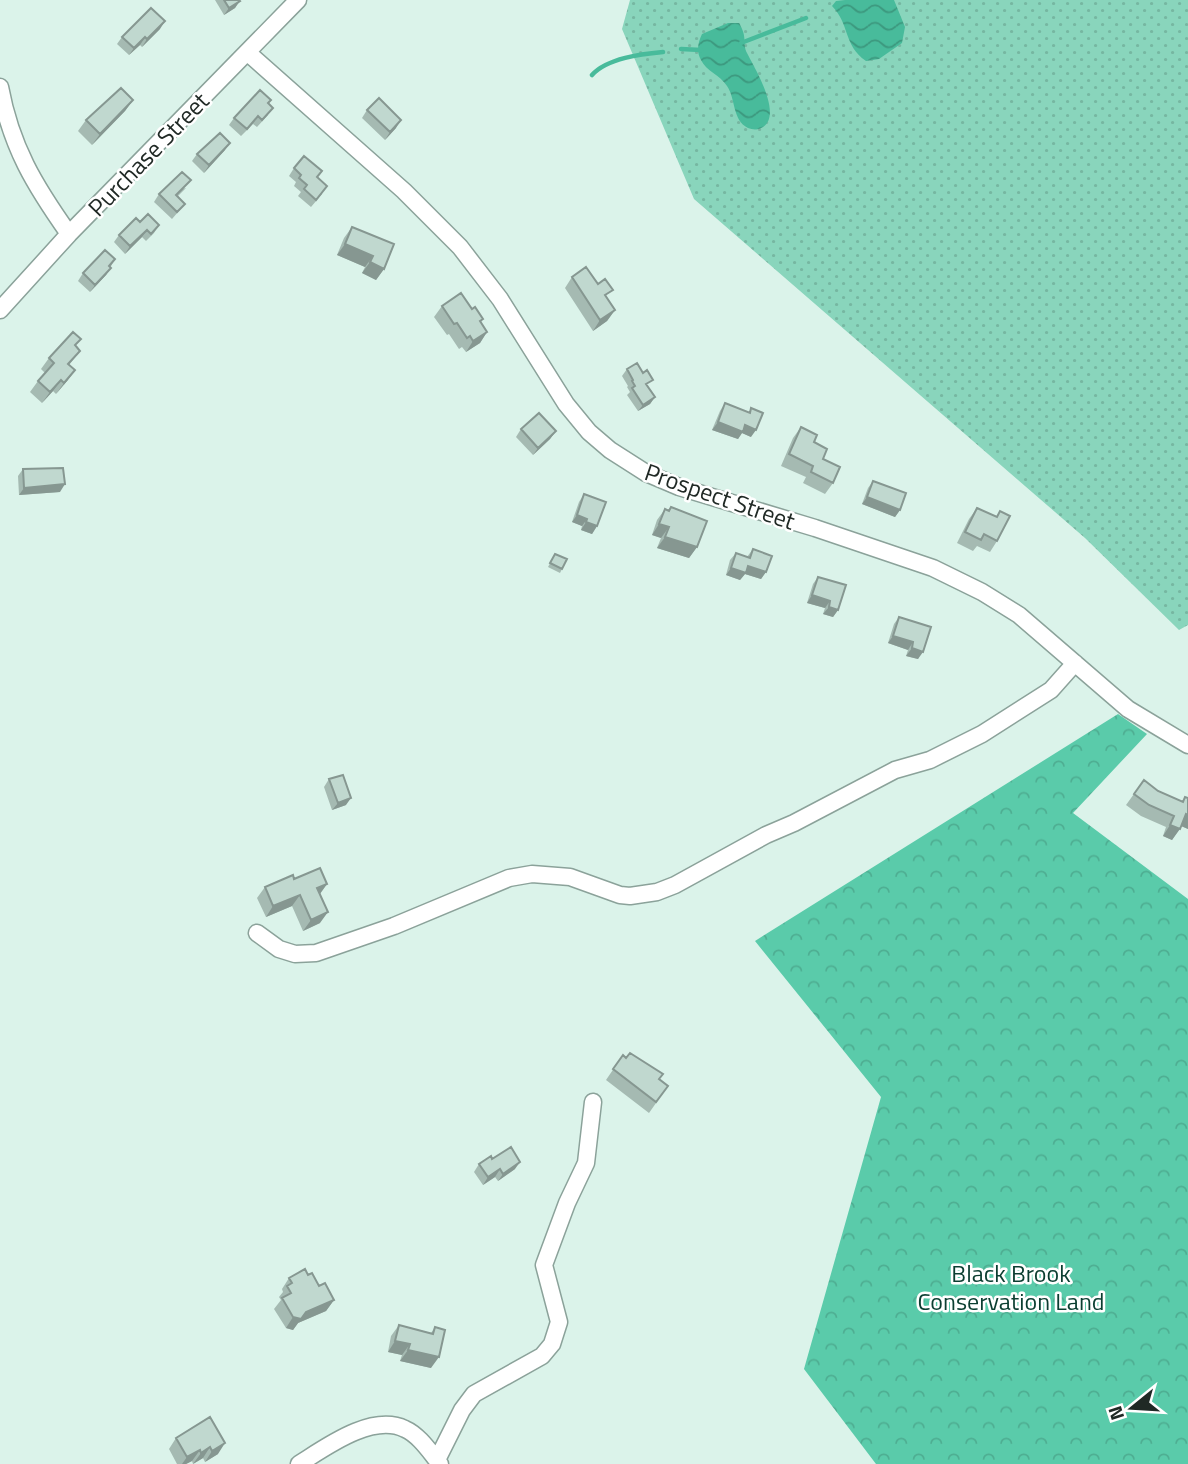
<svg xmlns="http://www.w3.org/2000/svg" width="1188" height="1464" viewBox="0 0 1188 1464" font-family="'Titillium Web',sans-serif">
	<defs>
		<pattern id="grass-dots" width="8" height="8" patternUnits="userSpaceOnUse" patternTransform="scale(1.75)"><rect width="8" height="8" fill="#89d5bc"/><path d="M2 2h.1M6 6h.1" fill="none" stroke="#76b7a1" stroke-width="1.8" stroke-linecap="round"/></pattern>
		<pattern id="forest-crowns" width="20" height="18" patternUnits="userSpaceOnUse" patternTransform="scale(1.75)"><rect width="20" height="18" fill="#5acbaa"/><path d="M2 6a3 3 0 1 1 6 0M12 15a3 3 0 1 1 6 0" fill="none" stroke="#4eae92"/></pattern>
		<pattern id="water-waves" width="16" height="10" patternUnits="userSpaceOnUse" patternTransform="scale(1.75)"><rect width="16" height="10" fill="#48bb9b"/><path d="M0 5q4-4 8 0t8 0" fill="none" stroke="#3c987e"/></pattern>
	</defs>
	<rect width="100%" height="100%" fill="#dbf3ea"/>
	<path fill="url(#grass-dots)" d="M630,0H1188V625L1179,630L1085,538L694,199L622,29Z"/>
	<path fill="url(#forest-crowns)" d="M1118,714L1147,734L1073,813L1188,899V1464H876L804,1369L881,1097L755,941Z"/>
	<path fill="url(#water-waves)" d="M845,0H894L905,27L902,43L879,59L866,61C843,45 850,24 832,6L836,1Z
		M728,23H739C748,38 742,43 747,53C754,67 783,114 763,127C759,130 753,130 748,128C732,120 736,99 727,86C720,75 706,71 701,60C696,51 698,43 702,34Z"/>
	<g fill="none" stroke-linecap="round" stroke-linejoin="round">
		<path stroke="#48bb9b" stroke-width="4.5" d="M741,43L806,18
			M681,49L701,50
			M592,75C607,58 642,54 663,52"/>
		<defs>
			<path id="minor" d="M247,52L404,191L460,247L500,299L566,404L589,432L610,450L646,473L679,487L815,528L933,568L982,592L1019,615L1128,709L1188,745
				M0,87C11,147 35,186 69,234
				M0,310L69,234L298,0
				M257,933L279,949L295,954L316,953L394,926L509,878L532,874L570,877L620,895L630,896L657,892L675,885L766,835L794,823L895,770L930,760L982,734L1051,690L1075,663
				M437,1460L462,1410L474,1394L542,1356L552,1344L559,1322L544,1265L567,1203L586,1163L593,1102
				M299,1464C326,1447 372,1413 405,1429C419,1435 430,1452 440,1464"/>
		</defs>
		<use href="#minor" stroke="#8ba29a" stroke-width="19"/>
		<use href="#minor" stroke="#fff" stroke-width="16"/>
	</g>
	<path fill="#a5bab2" d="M215,0H239L235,8L224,15Z
		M160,29L142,47L140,45L129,55L117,44L122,37Z
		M133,100L125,111L92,145L78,131L86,120Z
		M269,104L268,115L257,127L253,124L241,136L229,125L234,118Z
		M367,110L396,128L385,140L362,118Z
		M225,150L204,173L192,161L197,154Z
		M294,168L317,178L322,194L311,207L298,196L301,192L294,186L296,182L289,176Z
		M186,188L178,196L185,204L172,219L154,202L159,194Z
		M140,222L159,225L154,233L146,241L142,237L125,254L114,242L119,235Z
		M352,227L384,269L376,280L362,273L365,267L337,255L344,238Z
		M115,259L106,275L90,292L78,281L83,273Z
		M572,277L607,298L615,310L607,321L593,331L565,288Z
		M442,306L472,309L483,319L481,322L487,332L480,343L466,352L462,347L459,349L449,334L447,335L434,317Z
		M76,346L80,351L69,365L75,370L67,381L56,394L53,391L42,403L30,392L38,381L45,373L41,369L49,358Z
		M627,369L648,387L655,397L650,404L638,411L627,395L630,392L627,387L628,386L622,376Z
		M725,403L749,412L751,408V437L742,433L738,439L712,430L720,411Z
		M801,427L814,442L823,459L833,483L825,494L803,483L806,477L781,466L793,438Z
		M521,429L556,431L550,439L533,455L516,437Z
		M23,469L60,492L19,495L18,476Z
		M873,481L900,510L895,517L862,504L868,488Z
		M584,494L597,526L592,534L581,530L582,526L572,522L579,502Z
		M671,507L697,547L689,558L657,548L661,538L652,535L657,520L665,509L668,510Z
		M977,508L996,517L1000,511L997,541L990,552L977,546L973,551L957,543L969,519Z
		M753,549L766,572L761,579L745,574L740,580L726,575L730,560L736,553L747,557Z
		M555,554L562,569L560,573L548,567Z
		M818,577L838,610L833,617L823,614L825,608L807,603L813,584Z
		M899,617L931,627L918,659L906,656L908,650L888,643L894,624Z
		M329,779L346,805L332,810L324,787Z
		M1144,780L1158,791L1182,801L1185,797L1188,798V829L1181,826L1172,840L1163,836L1166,827L1141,816L1126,805Z
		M294,879L327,884L320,894V923L303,931L292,906L266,917L257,898L265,887Z
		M623,1055L668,1086L649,1113L606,1080Z
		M492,1159L515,1169L498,1181L495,1177L483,1185L474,1172L479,1164Z
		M308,1275L334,1300L326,1311L298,1323L293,1330L286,1328L274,1309L281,1300L279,1297L283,1292L282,1289L289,1278Z
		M399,1325L431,1333L435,1327L431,1368L400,1361L402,1355L388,1352L391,1336Z
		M210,1417L218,1454L205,1462L203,1458L193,1464L192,1461L186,1464H177L169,1449L176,1438Z"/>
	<path fill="#869791" d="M240,1L235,8L224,15L229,8Z
		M165,21L160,29L142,47L147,39Z
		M145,37L140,45L129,55L134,48Z
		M133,100L125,111L92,145L100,134Z
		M401,120L396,128L385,140L390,132Z
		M230,143L225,150L204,173L209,165Z
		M147,230L142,237L125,254L130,246Z
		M345,244L373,256L365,267L337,255Z
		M370,262L384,269L376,280L362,273Z
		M111,268L106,275L90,292L95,285Z
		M615,310L607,321L593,331L600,320Z
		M487,332L480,343L466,352L473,341Z
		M75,370L67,381L56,394L64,383Z
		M61,380L53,391L42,403L50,392Z
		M655,397L650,404L638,411L643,405Z
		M718,422L745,425L756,430L751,437L742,433L738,439L712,430Z
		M556,431L550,439L533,455L538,448Z
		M65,484L60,492L19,495L24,488Z
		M867,497L900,510L895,517L862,504Z
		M577,515L587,519L582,526L572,522Z
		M586,522L597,526L592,534L581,530Z
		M659,524L669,527L661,538L652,535Z
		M665,537L697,547L689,558L657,548Z
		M748,566L766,572L761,579L745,574L740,580L726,575L731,568Z
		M812,595L830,601L825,608L807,603Z
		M829,607L838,610L833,617L823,614Z
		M893,636L913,642L908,650L888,643Z
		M912,648L923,652L918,659L906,656Z
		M351,798L346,805L332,810L338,803Z
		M1186,814L1188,815V829L1179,825Z
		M1170,825L1180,829L1172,840L1163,836Z
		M327,884L319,895L317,888Z
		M300,895L292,906L266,917L273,906Z
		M328,912L320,923L303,931L311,920Z
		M520,1162L515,1169L498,1181L503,1174Z
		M500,1169L495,1177L483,1185L488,1177Z
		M334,1300L326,1311L298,1323L306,1312Z
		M293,1317L301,1319L293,1330L286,1328Z
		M395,1341L410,1344L402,1355L388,1352Z
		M408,1350L439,1357L431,1368L400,1361Z
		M225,1443L218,1454L205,1462L212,1451Z
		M210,1447L203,1458L193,1464L201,1453Z
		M200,1450L192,1461L186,1464H182L187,1457Z"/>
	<path fill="#c0d8cf" stroke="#869791" stroke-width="2" d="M224,0H239L240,1L229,8Z
		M151,8L165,21L147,39L145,37L134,48L122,37Z
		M121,88L133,100L100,134L86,120Z
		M260,90L271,100L268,103L273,108L262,120L258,116L247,129L234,118Z
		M379,98L401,120L390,132L367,110Z
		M220,133L230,143L209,165L197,154Z
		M304,156L322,171L317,177L327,186L316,200L304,189L307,185L299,178L301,175L294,168Z
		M182,172L191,180L176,195L185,204L177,212L159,194Z
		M148,214L159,225L151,234L147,230L130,246L119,235L136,218L140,222Z
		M352,227L394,244L384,269L370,262L373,256L345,244Z
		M105,250L115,259L109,266L111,268L95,285L83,273Z
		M586,267L598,284L605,279L613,290L605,295L615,310L600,320L572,277Z
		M461,293L472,309L475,307L483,319L480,321L487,332L473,341L470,336L467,338L457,323L454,324L442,306Z
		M73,332L81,339L75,345L80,351L68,364L75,370L64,383L61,380L50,392L38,381L54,363L49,358Z
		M637,363L643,373L647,370L653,380L646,384L655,397L643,405L632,388L635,386L632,381L633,380L627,369Z
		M725,403L750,413L751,408L763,413L756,430L745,425L743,432L718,422Z
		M539,413L556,431L538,448L521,429Z
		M801,427L817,435L814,442L827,449L823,459L840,467L833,483L811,472L813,466L789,454Z
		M63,468L65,484L24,488L23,469Z
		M873,481L906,493L900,510L867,497Z
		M584,494L606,502L597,526L586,522L587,519L577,515Z
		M671,507L707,521L697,547L665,537L669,527L659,524L665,509L669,511Z
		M977,508L997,517L1000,511L1010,516L997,541L984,534L981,540L965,532Z
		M753,549L772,556L766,572L748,566L746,573L731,568L736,553L750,558Z
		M555,554L567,559L562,569L550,563Z
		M818,577L846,585L838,610L829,607L830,601L812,595Z
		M899,617L931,627L923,652L912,648L913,642L893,636Z
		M343,775L351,798L338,803L329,779Z
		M1144,780L1158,791L1183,802L1185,797L1188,798V815L1186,814L1180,829L1170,825L1174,816L1149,805L1134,794Z
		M320,868L327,884L317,888L328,912L311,920L300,895L273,906L265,887L293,875L294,879Z
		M630,1053L663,1074L659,1079L668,1086L656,1102L613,1069L623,1055L626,1058Z
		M511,1147L520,1162L503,1174L500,1169L488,1177L479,1164L491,1156L492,1159Z
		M305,1269L308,1275L312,1273L319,1286L325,1283L334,1300L306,1312L301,1319L293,1317L282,1298L291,1293L287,1286L292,1283L289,1278Z
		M399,1325L433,1334L435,1327L445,1330L439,1357L408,1350L410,1344L395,1341Z
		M210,1417L225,1443L212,1451L210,1447L201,1453L200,1450L187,1457L176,1438Z"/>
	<g text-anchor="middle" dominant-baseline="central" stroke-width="5" stroke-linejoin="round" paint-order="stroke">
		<g font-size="24" fill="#202925" stroke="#fff">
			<text transform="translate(148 154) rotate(-46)">Purchase Street</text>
			<text transform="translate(720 496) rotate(19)">Prospect Street</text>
		</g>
		<g font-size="24" fill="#0b3e31" stroke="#fff">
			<text x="1011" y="1273">Black Brook<tspan x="1011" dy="28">Conservation Land</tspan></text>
		</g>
	</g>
	<g transform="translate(1132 1408) rotate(252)" stroke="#ffffff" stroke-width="5" paint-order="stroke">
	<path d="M0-5L12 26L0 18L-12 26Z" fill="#202925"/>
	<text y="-10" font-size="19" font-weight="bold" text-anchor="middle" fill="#202925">N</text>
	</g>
</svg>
